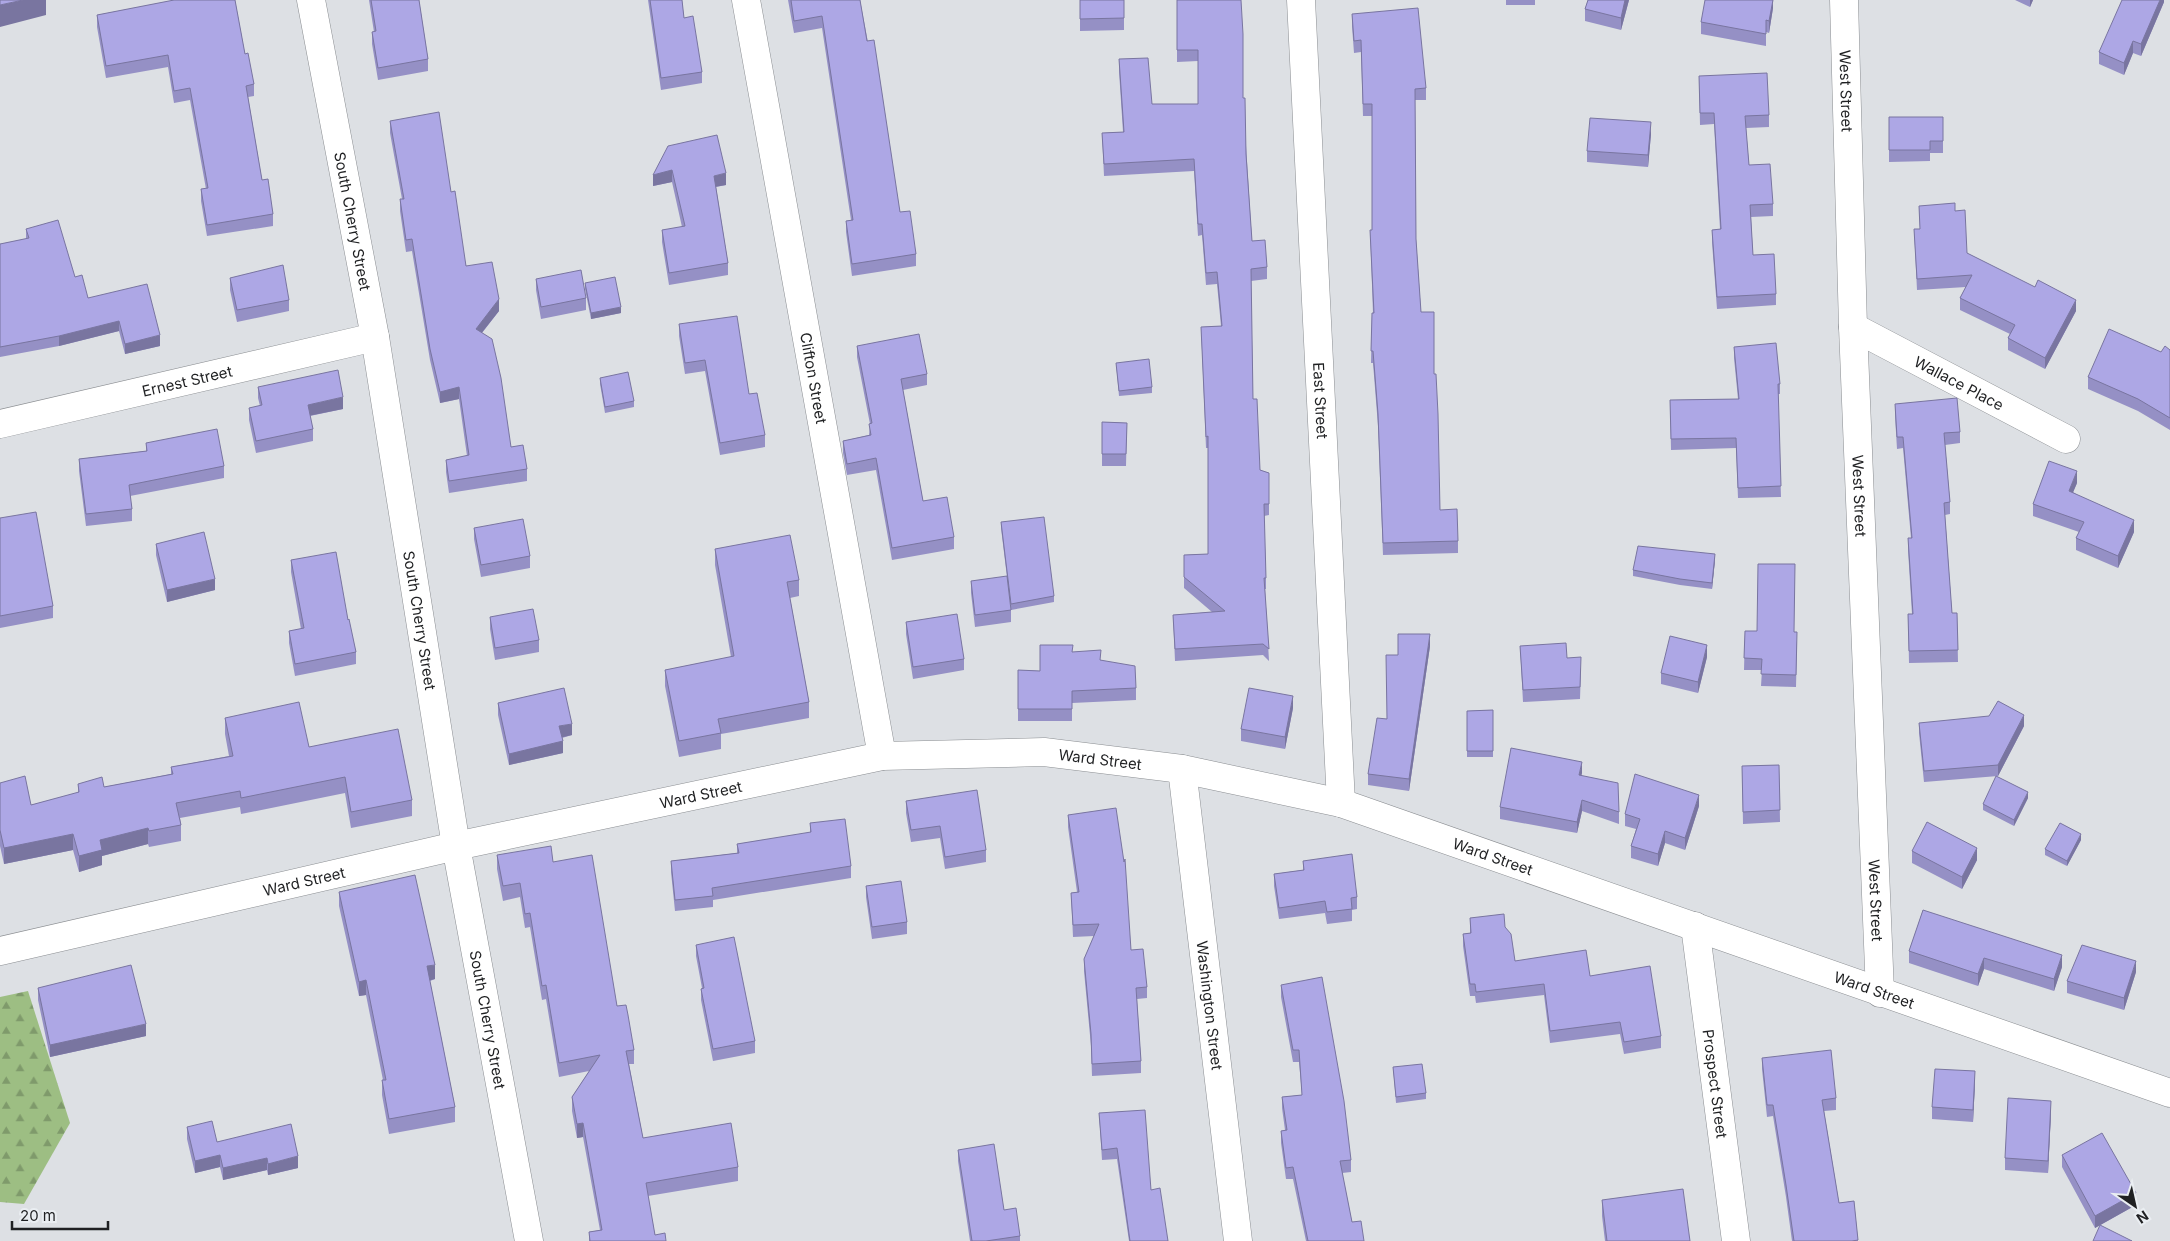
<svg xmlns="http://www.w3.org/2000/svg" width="2170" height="1241" viewBox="0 0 2170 1241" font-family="Inter,sans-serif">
	<defs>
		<pattern id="forest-firs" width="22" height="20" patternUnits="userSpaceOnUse" patternTransform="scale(1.25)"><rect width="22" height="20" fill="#9dbe83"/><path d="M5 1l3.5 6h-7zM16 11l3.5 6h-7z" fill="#7f9a6b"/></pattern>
	</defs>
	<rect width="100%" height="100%" fill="#dde0e4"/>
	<path fill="url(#forest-firs)" d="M28,991L70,1123L24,1204L0,1202V997Z"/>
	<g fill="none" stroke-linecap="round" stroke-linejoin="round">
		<defs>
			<g id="minor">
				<path id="s1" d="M311,0L375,337L456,846L529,1241"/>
				<path id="s2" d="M746,0L882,756"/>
				<path id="s3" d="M1301,0L1341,803"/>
				<path id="s4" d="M1844,0L1853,327L1880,993"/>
				<path id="s5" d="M1853,327L2066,439"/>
				<path id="s6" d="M0,424L375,337"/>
				<path id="s7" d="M1182,769L1238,1241"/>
				<path id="s8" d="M1695,926L1736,1241"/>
			</g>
			<g id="tertiary">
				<path id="s9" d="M0,951L456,846L882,756L1044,752L1182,769L1341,803L2170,1093"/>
			</g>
		</defs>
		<use href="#minor" stroke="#8b8e92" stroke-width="29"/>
		<use href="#tertiary" stroke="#8b8e92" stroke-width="29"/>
		<use href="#minor" stroke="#fff" stroke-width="28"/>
		<use href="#tertiary" stroke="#fff" stroke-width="28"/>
	</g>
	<path fill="#9590c5" d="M171,0H235L245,54L254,84V96L248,97L262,180L273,214V226L207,236L201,201V189H206L190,100L174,103L168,67L106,78L97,27V15L171,1Z
		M369,0H419L428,59V71L378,80L372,44V32H374Z
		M648,0H682L684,18L702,72V83L661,90Z
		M788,0H860L900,212L916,254V266L852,276L846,232V221L851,220L822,28L794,33Z
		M1080,0H1124V30L1080,31Z
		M1177,0L1243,98L1252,241L1267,267V279L1251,281L1253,399L1260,470L1269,473V515L1264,516L1266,578V589H1265L1269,661L1263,655L1175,661L1173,615L1212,612L1184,588V555L1208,554V448H1206L1201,327L1221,326L1217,284L1206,285L1202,235L1198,236L1194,171L1104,176L1102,133L1123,132L1119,71V59L1152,104H1198V61L1177,62Z
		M1506,0H1535V5H1506Z
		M1588,0H1629L1621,30L1585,21V9Z
		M1773,0V8L1769,33L1766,32V46L1701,34V22Z
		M2015,0H2033L2030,7Z
		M2164,0V2L2141,56L2133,53L2124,75L2099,64V52Z
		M1352,14L1426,88V100H1415L1416,239L1421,312L1434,374L1440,510L1458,541V553L1383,555L1378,426L1373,363H1371L1372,313H1373L1370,230H1372V116H1363L1361,52L1354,53L1352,26Z
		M1699,76L1769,115V127L1746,128L1749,165L1773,204V216L1751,217L1753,255L1776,294V305L1717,309L1712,242V230L1720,229L1714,124L1700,125Z
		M1889,117H1943V153H1930V161L1889,162Z
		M390,121L451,192L466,266L499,311L482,333L511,447L527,469V481L449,493L446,472V460L467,456L459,399L440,403L430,360L412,251L406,252L400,211V199H402L390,133Z
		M1651,134L1648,167L1587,162V151Z
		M668,146L726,185L716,187L728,263V275L669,285L662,242V230L682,227L672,182L653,186Z
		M1919,206L1955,211L1967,253L2076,311L2045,369L2008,350V338L2010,334L1960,310V298L1966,287L1917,290L1914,229H1920Z
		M26,229L75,277L88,298L160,346L125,354L119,331L59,346L0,357V244L26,239Z
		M230,278L289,300V311L237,322L230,290Z
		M536,279L586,298V310L541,319L536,290Z
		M585,283L621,313L591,319L585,289Z
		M679,324L749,394L765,435V447L720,455L705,371L685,374L679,336Z
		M857,346L927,374V385L903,390L923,501L954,537V549L892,560L876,470L847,475L843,453V441L869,435L870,424L857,357Z
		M1734,347L1780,384V394H1778L1781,497L1738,498L1736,448L1671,450L1670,400L1738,399L1734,358Z
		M2170,350V430L2138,411L2088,389V377Z
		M1116,363L1152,387V393L1119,396Z
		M600,378L634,401V407L605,413L600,384Z
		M258,387L343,409L310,416L313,429V441L256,453L249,420V408L260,406L258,398Z
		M1895,404L1960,432V443L1945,445L1950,502V514L1945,515L1952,613H1957L1958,662L1909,663L1908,614H1912L1908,550V538H1911L1903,448L1897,449L1895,416Z
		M1102,422L1127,423L1126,466H1102Z
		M146,443L224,466V478L130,496L132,509V521L86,526L79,471V459L146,451Z
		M2077,483L2073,492L2134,532L2118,568L2076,550V538L2079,532L2033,516V504Z
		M0,518L53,606V618L0,628Z
		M1001,522L1054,596V602L1011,610L1001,528Z
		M474,528L530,556V568L481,577L474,539Z
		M156,544L215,590L167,602L156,555Z
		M715,549L799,580V596L790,598L809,702V718L721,734V749L679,757L665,686V670L731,657L715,565Z
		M291,560L348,620L356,652V664L295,676L289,643V631L301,629L291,572Z
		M1715,560L1712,589L1680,585L1633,576V570Z
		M971,581L1011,610V622L975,627L971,593Z
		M490,617L539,640V652L495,660L490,629Z
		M906,622L964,659V670L913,679L906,634Z
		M1745,631L1794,632L1797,644L1796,687L1761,686L1762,670H1744Z
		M1430,646L1409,791L1368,785V774L1387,719L1398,655Z
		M1520,646L1567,658L1581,669L1580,699L1523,702Z
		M1072,652L1101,660L1136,688V700L1072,703V721H1018V670L1040,671Z
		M1707,657L1698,693L1661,684V673Z
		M498,703L572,735L562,738L563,753L509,765L498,715Z
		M1293,708L1285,749L1241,741V729Z
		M1493,710V757H1467V711Z
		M225,718L309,747L412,800V816L351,828L345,793L241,814L240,807L180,818L181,825V841L149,847L148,844L102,856V865L79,872L73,850L4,864L0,846V783L31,805L78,793V784L104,787L171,774V767L229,756L225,734Z
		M1919,723L2024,726L1998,776L1924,782L1919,733Z
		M1779,765L1780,822L1743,824L1742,766Z
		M1582,773L1581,775L1619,812V824L1582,811L1577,833L1500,819V807Z
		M2028,798L2014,826L1983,810V804Z
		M906,801L986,850V862L945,869L940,838L911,842L906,813Z
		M1699,806L1685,850L1665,843L1658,866L1631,858V846L1636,829L1625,826V814Z
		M1068,815L1131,950L1147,987V998L1137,999L1141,1061V1073L1092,1076L1091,1046L1084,971V959L1094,936L1073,937L1071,893L1077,892L1068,827Z
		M810,823L851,866V878L713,900V907L675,911L671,872V861L737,853V844L810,833Z
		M2081,840L2067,866L2045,855V849Z
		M1912,851L1977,860L1962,889L1912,863Z
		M497,855L553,862L617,1006L634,1050V1064H629L643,1138L738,1167V1181L648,1196L655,1235L666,1241H589V1232L600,1230L583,1137L577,1138L572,1111V1097L589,1071L559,1077L546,999L542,1000L530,927L525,928L520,897L503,901L497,869Z
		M1303,861L1357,897V909L1352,910V921L1327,924L1325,913L1279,919L1274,886V874L1303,870Z
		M866,886L907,922V934L872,939L866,897Z
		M339,892L435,979L430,981L455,1107V1122L389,1134L382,1095V1080H383L366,995L359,996L339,906Z
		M1923,910L2062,967L2054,991L1984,969L1978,986L1909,963V951Z
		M1470,918L1505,927L1515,961L1590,976L1661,1036V1048L1624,1054L1620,1034L1550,1043L1544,995L1476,1003L1475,996H1470L1463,946V934L1470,933Z
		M696,945L755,1041V1053L713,1061L701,1000V989L702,988L696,956Z
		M2136,972L2124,1010L2067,993V981Z
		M1281,985L1351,1160V1172L1342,1173L1352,1222L1364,1241H1306L1293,1179H1286L1281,1143V1131L1285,1130L1282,1108V1097L1302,1095L1299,1062H1293L1281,997Z
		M38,988L146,1036L50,1057L38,1000Z
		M1762,1058L1836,1098V1110L1824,1111L1839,1203L1854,1201L1858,1241H1792L1786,1197L1773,1116L1767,1117L1762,1069Z
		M1393,1067L1426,1093V1099L1396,1103Z
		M1975,1083L1973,1122L1932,1119V1107Z
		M1099,1113L1151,1190L1168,1241H1129L1117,1159L1102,1160Z
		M2051,1113L2048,1173L2005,1170V1158Z
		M187,1127L217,1142L298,1168L268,1175L267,1170L223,1180L220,1167L195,1173L187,1139Z
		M958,1150L1004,1210L1020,1236V1241H970L958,1161Z
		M2062,1155L2136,1205L2095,1228L2062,1167Z
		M1602,1200L1690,1241H1605L1602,1216Z"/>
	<path fill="#7975a0" d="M23,0H46V15L0,27V5Z
		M1625,0H1629L1621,30V18Z
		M1773,0V8L1769,33V21Z
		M2030,0H2033L2030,7Z
		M2160,0H2164V2L2141,56V44Z
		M2133,41V53L2124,75V63Z
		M1651,122V134L1648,167V155Z
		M672,170V182L653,186V175Z
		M726,173V185L714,187V176Z
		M499,299V311L476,340V329Z
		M2076,300V311L2045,369V358Z
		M621,307V313L591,319V313Z
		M119,321V331L59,346V336Z
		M160,335V346L125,354V344Z
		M459,387V399L440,403V392Z
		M343,397V409L308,416V405Z
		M2077,471V483L2069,502V491Z
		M2134,520V532L2118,568V556Z
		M1715,554V560L1712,589V583Z
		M215,579V590L167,602V590Z
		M1430,634V646L1409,791V779Z
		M1707,645V657L1698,693V682Z
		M1293,696V708L1285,749V737Z
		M2024,715V726L1998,776V765Z
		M572,724V735L559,738V726Z
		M563,741V753L509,765V754Z
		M1582,762V773L1579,787V775Z
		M2028,792V798L2014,826V820Z
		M1699,795V806L1685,850V838Z
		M1582,800V811L1577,833V822Z
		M148,828V844L102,856V865L79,872V856L100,840Z
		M1665,831V843L1658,866V854Z
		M73,834V850L4,864V848Z
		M2081,834V840L2067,866V861Z
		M1977,848V860L1962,889V877Z
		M2062,955V967L2054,991V979Z
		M1984,958V969L1978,986V974Z
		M2136,961V972L2124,1010V998Z
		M435,965V979L427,981V966Z
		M366,980V995L359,996V982Z
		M146,1024V1036L50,1057V1045Z
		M1975,1071V1083L1973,1122V1110Z
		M2051,1101V1113L2048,1173V1161Z
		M583,1123V1137L577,1138V1124Z
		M220,1155V1167L195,1173V1161Z
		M298,1156V1168L268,1175V1164Z
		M267,1158V1170L223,1180V1168Z
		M2136,1193V1205L2095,1228V1216Z"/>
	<path fill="#ada7e5" stroke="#7975a0" d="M0,0H23L0,5Z
		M174,0H235L245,54L248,53L254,84L246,86L262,180L268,179L273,214L207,225L201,189L208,188L190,88L174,91L168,55L106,66L97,15Z
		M371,0H419L428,59L378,68L372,32L376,31Z
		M650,0H682L684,18L693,16L702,72L661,78Z
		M791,0H860L867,41L874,40L900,212L910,211L916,254L852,264L846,221L853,220L822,16L794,21Z
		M1080,0H1124V18L1080,19Z
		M1177,0H1241L1243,34V98H1245L1246,154L1252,241L1265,240L1267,267L1251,269L1253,399H1257L1260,470L1269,473V504H1264L1266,578H1264L1269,649L1263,644L1175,649L1173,615L1225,611L1184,577V555L1208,554V436L1206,437L1201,327L1222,326L1217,272L1206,273L1202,224H1198L1194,159L1104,164L1102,133L1124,132L1119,59L1148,58L1152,104H1198V50H1177Z
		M1588,0H1625L1621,18L1585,9Z
		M1705,0H1773L1769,21L1766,20V34L1701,22Z
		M2122,0H2160L2141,44L2133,41L2124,63L2099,52Z
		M1418,8L1426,88L1415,89L1416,239L1421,312H1434V374H1436L1438,414L1440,510L1457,509L1458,541L1383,543L1378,414L1373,351H1371L1372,313H1374L1370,230H1372V104H1363L1361,40L1354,41L1352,14Z
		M1767,73L1769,115L1745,116L1749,165L1770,164L1773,204L1750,205L1753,255L1774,254L1776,294L1717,297L1712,230L1721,229L1714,113H1700L1699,76Z
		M439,112L451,192L455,191L466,266L492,262L499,299L476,329L492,339L501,378L511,447L523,445L527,469L449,481L446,460L469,455L459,387L440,392L430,349L412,239L406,240L400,199H404L390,121Z
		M1889,117H1943V141H1930V150H1889Z
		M1590,118L1651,122L1648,155L1587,151Z
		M717,135L726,173L714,176L728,263L669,273L662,230L685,226L672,170L653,175L668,146Z
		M1955,203V211L1965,210L1967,253L2035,287L2038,280L2076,300L2045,358L2008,338L2015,325L1960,298L1972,275L1917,279L1914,229H1920L1919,206Z
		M58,220L75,277L82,275L88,298L147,284L160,335L125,344L119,321L59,336L0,347V244L29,238L26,229Z
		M283,265L289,300L237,310L230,278Z
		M581,270L586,298L541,307L536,279Z
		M615,277L621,307L591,313L585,283Z
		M737,316L749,394L757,393L765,435L720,443L705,360L685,363L679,324Z
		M2109,329L2161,352L2165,346L2170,350V418L2138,399L2088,377Z
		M919,334L927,374L901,379L923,501L947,497L954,537L892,548L876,458L847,464L843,441L871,435L869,424L872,423L857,346Z
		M1776,343L1780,384H1778L1781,486L1738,488L1736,438L1671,439L1670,400L1739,399L1734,347Z
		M1149,359L1152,387L1119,391L1116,363Z
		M338,370L343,397L308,405L313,429L256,441L249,408L262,405L258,387Z
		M628,372L634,401L605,407L600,378Z
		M1957,398L1960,432L1944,433L1950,502L1944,503L1952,613H1957L1958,650L1909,651L1908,614H1913L1908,538H1912L1903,437H1897L1895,404Z
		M1102,422L1127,423L1126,454H1102Z
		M217,429L224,466L129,485L132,509L86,514L79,459L147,451L146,443Z
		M2049,461L2077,471L2069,491L2134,520L2118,556L2076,538L2084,522L2033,504Z
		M36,512L53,606L0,616V518Z
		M1044,517L1054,596L1011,604L1001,522Z
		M523,519L530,556L481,565L474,528Z
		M204,532L215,579L167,590L156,544Z
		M790,535L799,580L787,582L809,702L718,719L721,733L679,741L665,670L734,656L715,549Z
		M1638,546L1715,554L1712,583L1680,579L1633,570Z
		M336,552L348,620L349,619L356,652L295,664L289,631L304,628L291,560Z
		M1758,564H1795L1794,632H1797L1796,675L1761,674L1762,659L1744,658L1745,631H1757Z
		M1007,576L1011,610L975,615L971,581Z
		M533,609L539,640L495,648L490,617Z
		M957,614L964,659L913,667L906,622Z
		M1398,634H1430L1409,779L1368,774L1377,718L1387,719L1386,655H1398Z
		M1670,636L1707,645L1698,682L1661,673Z
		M1566,643L1567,658L1581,657L1580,687L1523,690L1520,646Z
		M1040,645H1073L1072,652L1101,650L1100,660L1135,666L1136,688L1072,691V709H1018V670L1040,671Z
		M564,688L572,724L559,726L563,741L509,754L498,703Z
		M1249,688L1293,696L1285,737L1241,729Z
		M1998,701L2024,715L1998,765L1924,771L1919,723L1989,716Z
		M299,702L309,747L398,729L412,800L351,812L345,777L241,798L240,791L176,803L181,825L149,831L148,828L100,840L102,850L79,856L73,834L4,848L0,830V783L25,776L31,805L79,792L78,784L102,777L104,787L173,774L171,767L233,756L225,718Z
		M1493,710V751H1467V711Z
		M1511,748L1582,762L1579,775L1618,783L1619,812L1582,800L1577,822L1500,807Z
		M1779,765L1780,810L1743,812L1742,766Z
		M1635,774L1699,795L1685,838L1665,831L1658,854L1631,846L1640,819L1625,814Z
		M1996,776L2028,792L2014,820L1983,804Z
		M977,790L986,850L945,857L940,826L911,830L906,801Z
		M1116,808L1124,862L1125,859L1131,950L1143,949L1147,987L1136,988L1141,1061L1092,1064L1091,1034L1084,959L1099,924L1073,925L1071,893L1079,892L1068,815Z
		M845,819L851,866L712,888L713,896L675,900L671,861L739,853L737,844L811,832L810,823Z
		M1927,822L1977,848L1962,877L1912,851Z
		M2060,823L2081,834L2067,861L2045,849Z
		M551,846L553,862L592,855L617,1006L626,1005L628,1015L634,1050L626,1051L643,1138L731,1123L738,1167L646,1183L655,1235L665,1233L666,1241H590L589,1232L602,1230L583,1123L577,1124L572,1097L600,1055L559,1063L546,985L542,986L530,913L525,914L520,883L503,886L497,855Z
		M1352,854L1357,897L1351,898L1352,909L1327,912L1325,901L1279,908L1274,874L1304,870L1303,861Z
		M415,875L435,965L427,966L455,1107L389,1119L382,1080H386L366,980L359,982L339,892Z
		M901,881L907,922L872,927L866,886Z
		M1923,910L2062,955L2054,979L1984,958L1978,974L1909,951Z
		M1504,914L1505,927L1511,934L1515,961L1586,950L1590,976L1650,966L1661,1036L1624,1042L1620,1022L1550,1031L1544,984L1476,992L1475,984H1470L1463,934L1471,933L1470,918Z
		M734,937L755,1041L713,1049L701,989L704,988L696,945Z
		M2082,945L2136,961L2124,998L2067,981Z
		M131,965L146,1024L50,1045L38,988Z
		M1322,977L1344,1101L1351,1160L1340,1161L1352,1222L1361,1221L1364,1241H1308L1293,1167L1286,1168L1281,1131L1287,1130L1282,1097L1302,1095L1299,1050H1293L1281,985Z
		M1831,1050L1836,1098L1822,1100L1839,1203L1854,1201L1858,1240L1852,1241H1794L1786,1185L1773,1105H1767L1762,1058Z
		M1422,1064L1426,1093L1396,1097L1393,1067Z
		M1935,1069L1975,1071L1973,1110L1932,1107Z
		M2008,1098L2051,1101L2048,1161L2005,1158Z
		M1145,1110L1151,1190L1160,1188L1168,1241H1130L1117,1148L1102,1150L1099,1113Z
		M212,1121L217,1142L291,1124L298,1156L268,1164L267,1158L223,1168L220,1155L195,1161L187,1127Z
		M2102,1133L2136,1193L2095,1216L2062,1155Z
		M994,1144L1004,1210L1016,1208L1020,1236L986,1241H972L958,1150Z
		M1683,1189L1690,1241H1607L1602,1200Z
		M2100,1225L2132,1241H2093Z"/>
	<g text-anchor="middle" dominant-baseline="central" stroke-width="4.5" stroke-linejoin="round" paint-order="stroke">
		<g font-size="15" fill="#1f2022" stroke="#eaeef2">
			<text stroke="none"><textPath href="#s4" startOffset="91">West Street</textPath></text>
			<text stroke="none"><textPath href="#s1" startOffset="225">South Cherry Street</textPath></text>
			<text stroke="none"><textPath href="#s2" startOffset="384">Clifton Street</textPath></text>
			<text stroke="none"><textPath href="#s6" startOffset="192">Ernest Street</textPath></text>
			<text stroke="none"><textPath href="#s5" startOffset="120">Wallace Place</textPath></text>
			<text stroke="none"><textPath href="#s3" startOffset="401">East Street</textPath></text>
			<text stroke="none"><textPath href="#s4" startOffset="496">West Street</textPath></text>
			<text stroke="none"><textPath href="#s1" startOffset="630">South Cherry Street</textPath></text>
			<text stroke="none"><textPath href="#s9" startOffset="1122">Ward Street</textPath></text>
			<text stroke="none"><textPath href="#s9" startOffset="718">Ward Street</textPath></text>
			<text stroke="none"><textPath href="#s9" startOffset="1528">Ward Street</textPath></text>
			<text stroke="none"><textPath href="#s9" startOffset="312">Ward Street</textPath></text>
			<text stroke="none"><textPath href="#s4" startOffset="901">West Street</textPath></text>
			<text stroke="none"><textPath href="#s9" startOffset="1932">Ward Street</textPath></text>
			<text stroke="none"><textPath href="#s7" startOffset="238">Washington Street</textPath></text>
			<text stroke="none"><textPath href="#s1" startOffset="1035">South Cherry Street</textPath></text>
			<text stroke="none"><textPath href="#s8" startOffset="159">Prospect Street</textPath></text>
		</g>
	</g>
	<g transform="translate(2135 1206) rotate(146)" stroke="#eaeef2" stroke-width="4" paint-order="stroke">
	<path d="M0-4L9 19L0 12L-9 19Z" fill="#1f2022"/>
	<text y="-8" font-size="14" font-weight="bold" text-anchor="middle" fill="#1f2022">N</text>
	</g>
	<path d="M12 1221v8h96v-8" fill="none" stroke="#1f2022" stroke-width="2.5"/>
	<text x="20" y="1221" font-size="15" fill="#1f2022" stroke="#eaeef2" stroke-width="4" paint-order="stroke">20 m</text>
</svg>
